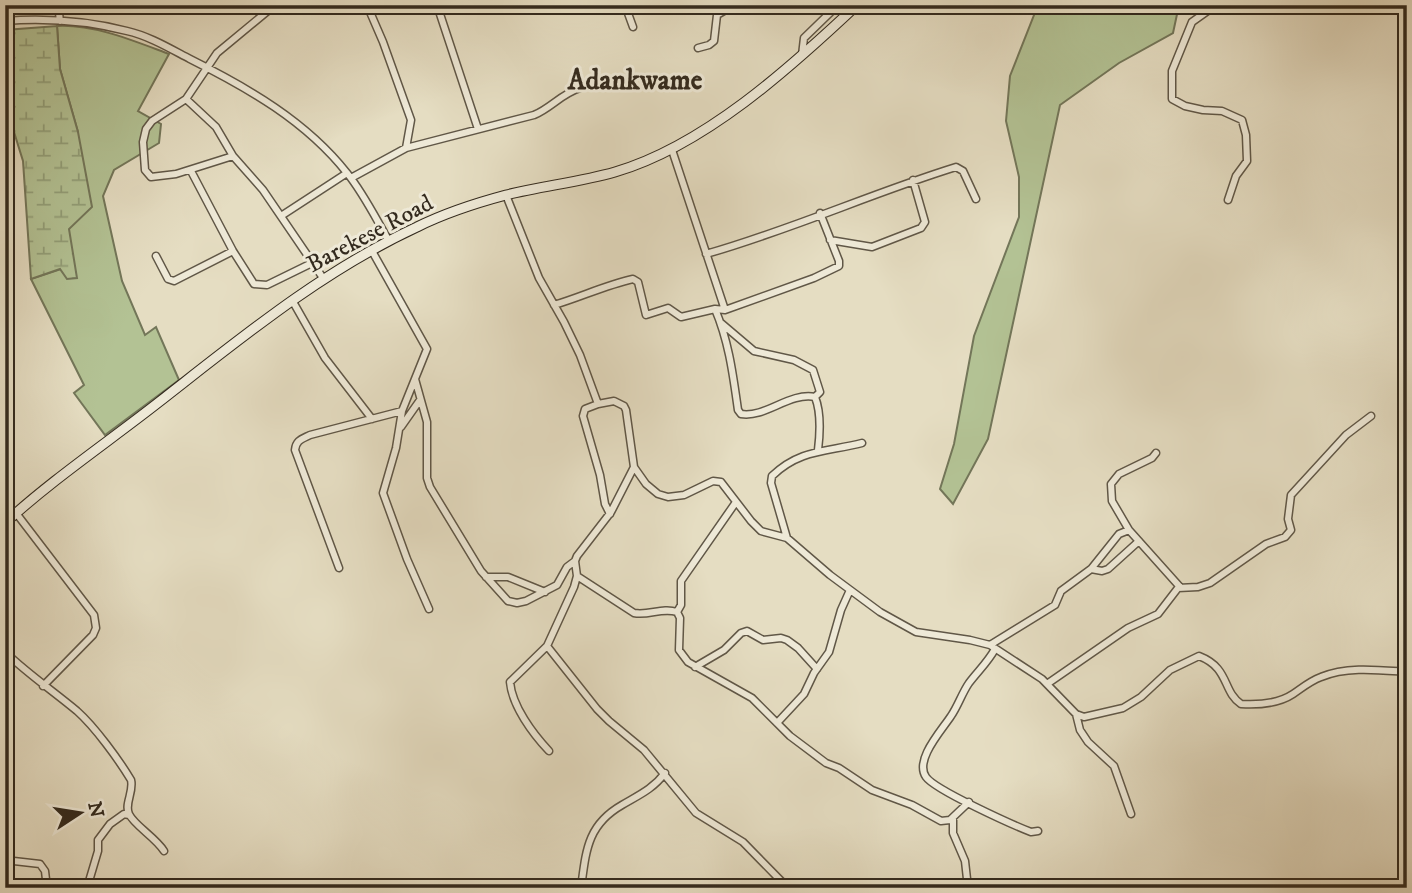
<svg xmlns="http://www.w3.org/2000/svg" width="1412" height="893" viewBox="0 0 1412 893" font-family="'IM FELL DW Pica',serif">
	<defs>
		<pattern id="forest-firs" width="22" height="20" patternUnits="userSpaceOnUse" patternTransform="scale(1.75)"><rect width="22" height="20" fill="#b3c294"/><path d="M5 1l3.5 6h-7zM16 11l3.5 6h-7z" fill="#929e78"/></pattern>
		<pattern id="wetland-marsh" width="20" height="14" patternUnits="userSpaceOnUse" patternTransform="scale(1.75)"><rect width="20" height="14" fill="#b3c294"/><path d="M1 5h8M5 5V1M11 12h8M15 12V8" fill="none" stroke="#929e78"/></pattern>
	</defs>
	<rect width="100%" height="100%" fill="#e5ddc2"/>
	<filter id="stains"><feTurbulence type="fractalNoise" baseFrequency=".00286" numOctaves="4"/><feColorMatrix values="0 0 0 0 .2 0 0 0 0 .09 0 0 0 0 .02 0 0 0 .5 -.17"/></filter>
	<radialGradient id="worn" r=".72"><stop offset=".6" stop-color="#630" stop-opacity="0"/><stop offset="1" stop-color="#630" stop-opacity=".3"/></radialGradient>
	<path fill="#b3c294" stroke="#737659" stroke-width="2" d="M1038,5H1179L1173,33L1119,63L1060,105L988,439L953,504L940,489L954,444L974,336L1019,217V177L1006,121L1010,76Z
		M57,26C94,24 134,41 169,54L138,111L161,124L159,143L114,170L103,196L122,281L145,335L156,327L179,380L105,435L74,393L84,385L31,279L61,269L69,229L78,132L60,69Z"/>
	<path fill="url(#forest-firs)" stroke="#737659" stroke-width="2" d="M5,5H71L69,14H5Z"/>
	<path fill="url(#wetland-marsh)" stroke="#737659" stroke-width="2" d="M57,26L60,69L78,132L92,207L69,229L77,278L67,279L60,269L31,279L23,161L5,103V30Z"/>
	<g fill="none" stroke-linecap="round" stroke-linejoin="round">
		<defs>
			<path id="street" d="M58,5L60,21
				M367,5L383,42L411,120L406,148
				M437,5L478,129
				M625,5L633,27
				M1216,5L1192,22L1172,71V99L1185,106L1203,110L1222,111L1242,120L1246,135L1247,161L1236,176L1228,200
				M5,21C45,18 87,21 127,31C149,36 169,48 190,59C248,88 306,121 347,173C364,194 376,219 389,241
				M698,48L709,45L714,41L717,15L734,5
				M802,55L804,38L838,5
				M186,99L216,127L233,156L263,190L323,278
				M672,150L725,310
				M233,156L176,174L151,177L145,170L143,142L146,129L152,121L186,99L217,53L275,5
				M191,171L233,251L254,284L267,285L314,262
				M351,178L406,148L534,115C551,108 561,94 580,88
				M506,195L539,278L564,322L580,355L598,404L614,401L624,406L626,410L634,467L646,484L658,494L668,497L684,495L713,481L721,482L751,521L761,531L787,538L830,575L880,612L916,632L970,640L990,645L1042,679L1076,714L1084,717L1123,708L1141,697L1170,670L1199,656C1230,668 1222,691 1241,704C1258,705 1278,704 1293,694C1302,688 1310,681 1321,677C1347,666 1379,670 1407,672
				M281,216L347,173
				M830,240L872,247L921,228L925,222L913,180
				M372,251L427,349L402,411L396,448L383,493L407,559L429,609
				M706,254C791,230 872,193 956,167L963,171L976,199
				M156,256L168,279L174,281L233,251
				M292,300L325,358L372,419
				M554,305C581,297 606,285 633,279L638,282L646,315L668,308L681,317L715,309L725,310L814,278L839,266V261L820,213
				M715,309C729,342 733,375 738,410L741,414C766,418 789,392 815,397
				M721,323L754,351L794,360L813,370L820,392L815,397C821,412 820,434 818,450
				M415,379L427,422V478L430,487L481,571L508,601L517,603L526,601L557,585L567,567L575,561
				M598,404L585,409L583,416L600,475L605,504L610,514
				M401,427L420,400
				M16,513L94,615L96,628L93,635L43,686
				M1129,530L1112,501L1111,484L1119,474L1152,458L1156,453
				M787,538L771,483L772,476C800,449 827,452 862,443
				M339,568L295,450C296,440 302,439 310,435L402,411
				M1091,569L1102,571L1108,569L1139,541
				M577,576L634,613C649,616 662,607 677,612L680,618L679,650L688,662L752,698L790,736L826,763L839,768L872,790L912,805L941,821L950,820L969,802
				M486,577H508L545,592
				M677,612L681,605V581L736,502
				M990,645L1055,605L1061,591L1091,569L1119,534L1129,530L1180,587
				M547,646L597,709L609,721L644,750L696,813L743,842L788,888
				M995,649C988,662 978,671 969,683C962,693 958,706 951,716C942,730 914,760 926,777C935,790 1013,825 1031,832L1038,831
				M5,652C28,674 53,691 77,711C95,727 119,760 131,780C134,792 124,804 129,814C134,825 156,838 164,851
				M695,667L724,650L741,633L747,631L763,640L781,638L787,640L798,648L817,669
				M1047,684L1128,628L1158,614L1178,588L1198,587L1210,583L1266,544L1285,537L1291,530L1288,519L1291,495L1346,435L1371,416
				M1076,714L1080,730L1088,742L1114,766L1131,814
				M777,723L804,694L814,673L829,652L841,610L850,590
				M549,751C533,734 512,706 510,682L547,646L574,587L577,576L575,561L577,556L611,512L634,467
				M953,818V833L965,861L968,888
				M5,860L40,864L45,871L47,888
				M87,888L98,851V840L110,824L124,814L129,815
				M581,888C586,851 587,825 622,805C639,795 653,789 665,773"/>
			<path id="secondary" d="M5,523C53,479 108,442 159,402C241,338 322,271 417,227C445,213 476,203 506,195C542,186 580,182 615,172C704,146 790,68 857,5"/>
		</defs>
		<use href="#street" stroke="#605747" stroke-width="9"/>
		<use href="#secondary" stroke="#332a1e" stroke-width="11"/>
		<use href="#street" stroke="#eee9d7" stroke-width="6"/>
		<use href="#secondary" stroke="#eee9d7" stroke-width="9"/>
	</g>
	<g text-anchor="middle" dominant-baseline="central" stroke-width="6" stroke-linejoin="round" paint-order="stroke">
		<g font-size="24" fill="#332a1e" stroke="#eee9d7">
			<text transform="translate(370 234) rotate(-28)">Barekese Road</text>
		</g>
		<g font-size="28" font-weight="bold" fill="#332a1e" stroke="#eee9d7">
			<text x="635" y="80">Adankwame</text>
		</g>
	</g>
	<rect width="1412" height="893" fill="none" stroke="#e5ddc2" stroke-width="28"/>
	<rect x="7" y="7" width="1398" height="879" fill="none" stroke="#332a1e" stroke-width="3.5"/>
	<rect x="14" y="14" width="1384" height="865" fill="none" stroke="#332a1e" stroke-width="2"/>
	<g transform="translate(80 813) rotate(78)" stroke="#eee9d7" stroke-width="5" paint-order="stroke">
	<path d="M0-5L12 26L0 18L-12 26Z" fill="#332a1e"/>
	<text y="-10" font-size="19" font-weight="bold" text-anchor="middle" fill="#332a1e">N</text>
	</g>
	<rect width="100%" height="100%" filter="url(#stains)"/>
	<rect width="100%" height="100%" fill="url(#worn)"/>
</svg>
